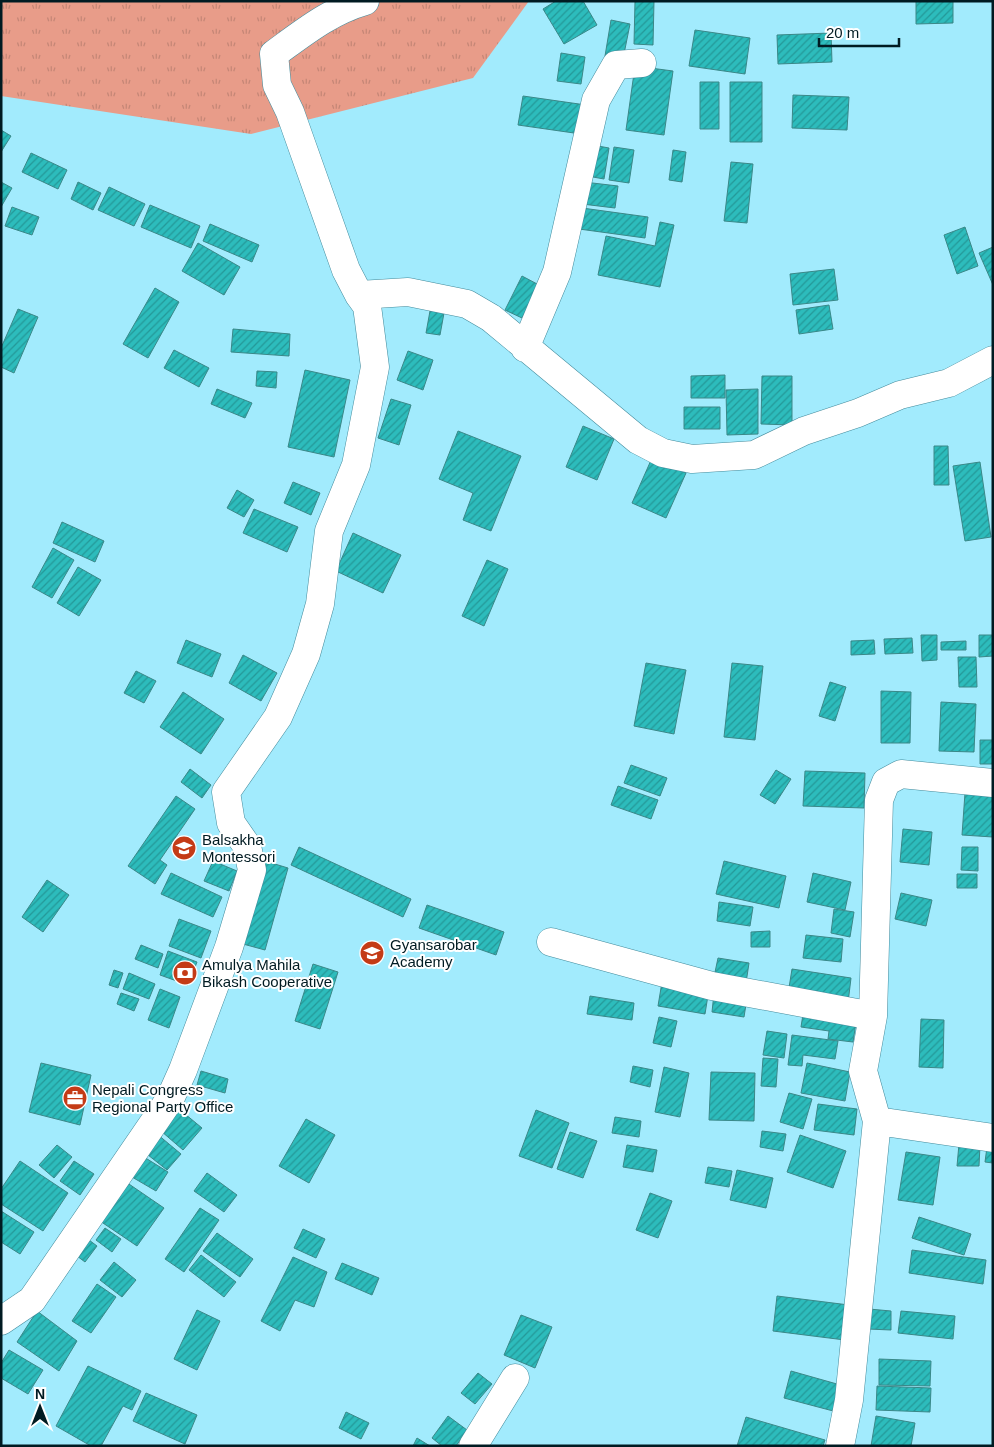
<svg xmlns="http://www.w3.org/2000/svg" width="994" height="1447" viewBox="0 0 994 1447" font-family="Helvetica,sans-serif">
	<defs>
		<pattern id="grass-tufts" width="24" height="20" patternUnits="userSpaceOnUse" patternTransform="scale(1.25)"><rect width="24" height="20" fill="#e89c89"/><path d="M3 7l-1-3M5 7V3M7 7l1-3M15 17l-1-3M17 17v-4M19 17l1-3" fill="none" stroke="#c58676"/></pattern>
		<pattern id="building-hatch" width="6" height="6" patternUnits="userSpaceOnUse" patternTransform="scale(1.25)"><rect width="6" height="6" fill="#2dbcbc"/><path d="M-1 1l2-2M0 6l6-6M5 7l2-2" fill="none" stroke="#249898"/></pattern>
	</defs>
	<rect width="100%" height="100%" fill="#a2ebfd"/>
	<path fill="url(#grass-tufts)" d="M1,1H529L473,78L251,134L1,96Z"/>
	<path fill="url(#building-hatch)" stroke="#3a8888" d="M556,1H583L597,25L564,44L543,9Z
		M635,1H654L653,45L634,44Z
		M916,1H953V23L916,24Z
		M611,20L630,24L623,59L605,56Z
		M695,30L750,38L745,74L689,66Z
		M831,33L832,62L778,64L777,35Z
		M561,53L585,57L581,84L557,81Z
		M635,66L673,71L664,135L626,130Z
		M700,82H719V129H700Z
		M730,82H762V142H730Z
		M793,95L849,97L847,130L792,128Z
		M523,96L586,105L581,134L518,125Z
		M1,130L11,136L1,152Z
		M598,146L609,148L604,179L593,177Z
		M614,147L634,150L629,183L609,180Z
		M673,150L686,152L682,182L669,180Z
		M31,153L67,170L58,189L22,172Z
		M731,162L753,164L747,223L724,221Z
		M1,182L12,188L1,207Z
		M78,182L101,193L93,210L71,199Z
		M584,182L618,186L615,208L582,204Z
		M109,187L145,204L134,226L98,210Z
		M150,205L200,226L191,248L141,227Z
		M12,207L39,217L32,235L5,226Z
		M582,208L648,217L645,238L579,229Z
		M660,222L674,225L660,287L598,275L606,236L655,246Z
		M210,224L259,245L252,262L203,241Z
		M965,227L978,266L957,274L944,235Z
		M198,243L240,267L224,295L182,271Z
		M993,247V285L979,253Z
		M834,269L838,300L793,305L790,274Z
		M522,276L539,285L522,318L505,310Z
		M155,288L179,302L148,358L123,344Z
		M829,305L833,329L799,334L796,310Z
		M18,309L38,317L14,373L1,367V348Z
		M430,311L444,313L440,335L426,333Z
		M233,329L290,334L289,356L231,352Z
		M174,350L209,368L199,387L164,368Z
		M408,351L433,360L423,390L397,380Z
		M305,370L350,380L334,457L288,447Z
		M257,371L277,372L276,388L256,386Z
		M725,375V398H691V376Z
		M762,376H792V425L761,424Z
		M217,389L252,403L245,418L211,404Z
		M758,389V434L727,435L726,390Z
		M391,399L411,405L399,445L378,438Z
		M684,407H720V429H684Z
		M583,426L614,439L597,480L566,467Z
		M458,431L521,456L491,531L463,520L473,493L439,479Z
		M934,446H948L949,485H934Z
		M652,458L686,473L666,518L632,503Z
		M980,462L991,537L965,541L953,466Z
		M293,482L320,493L311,515L284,503Z
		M237,490L254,500L244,517L227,508Z
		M254,509L298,527L287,552L243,533Z
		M62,522L104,541L95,562L53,543Z
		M353,533L401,555L383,593L336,571Z
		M53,548L74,560L52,598L32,587Z
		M487,560L508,569L484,626L462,616Z
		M78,567L101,580L79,616L57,603Z
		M921,635H937V660L922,661Z
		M979,635H993V656L979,657Z
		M912,638L913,653L885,654L884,639Z
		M186,640L221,654L212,677L177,663Z
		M874,640L875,654L851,655V641Z
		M966,641V650H941V642Z
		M243,655L277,673L261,701L229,683Z
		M958,657H976L977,687H959Z
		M646,663L686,670L674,734L634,726Z
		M732,663L763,666L755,740L724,737Z
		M136,671L156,681L144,703L124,693Z
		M830,682L846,687L835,721L819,716Z
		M881,691L911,692L910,743H881Z
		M183,692L224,719L201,754L160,727Z
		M941,702L976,704L974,752L939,751Z
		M980,740H993V764H980Z
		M631,765L667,778L660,796L624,783Z
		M190,769L211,785L202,798L181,782Z
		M776,770L791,779L775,804L760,795Z
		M805,771L865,773L864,808L803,806Z
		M618,786L658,800L651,819L611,805Z
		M965,793L993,794V837L962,835Z
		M176,796L195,809L160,860L167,865L155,884L128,866Z
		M903,829L932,832L929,865L900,862Z
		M299,847L411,899L403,917L291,865Z
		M962,847H978V871L961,870Z
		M213,861L237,871L229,891L204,881Z
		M265,861L288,868L265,950L243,944Z
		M724,861L786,876L779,908L716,894Z
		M171,873L222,897L213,917L161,894Z
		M813,873L851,882L845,910L807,902Z
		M957,874H977V888H957Z
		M47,880L69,895L43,932L22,917Z
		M901,893L932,900L926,926L895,919Z
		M719,902L753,907L750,926L717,921Z
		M427,905L504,932L496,955L419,928Z
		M834,909L854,912L850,937L831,933Z
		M179,919L211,931L201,958L169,946Z
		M770,931V947H751V932Z
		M806,935L843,939L841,962L803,958Z
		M141,945L163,954L158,968L135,959Z
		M168,951L197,962L188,985L160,975Z
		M718,958L749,963L746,983L714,977Z
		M313,964L338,972L320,1029L295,1021Z
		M792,969L851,978L848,1003L788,994Z
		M114,970L123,973L118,988L109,985Z
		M129,973L155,984L149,999L123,989Z
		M662,982L709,989L705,1014L658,1006Z
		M160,989L180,997L169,1028L148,1020Z
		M121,993L139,999L134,1011L117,1004Z
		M714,993L747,998L744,1017L712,1012Z
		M590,996L634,1003L632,1020L587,1014Z
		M804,1008L857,1016L853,1042L828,1039L829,1031L801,1027Z
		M659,1017L677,1021L671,1047L653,1043Z
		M921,1019L944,1020L943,1068L919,1067Z
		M767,1031L787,1034L784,1058L763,1055Z
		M792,1035L838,1041L835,1059L803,1055L802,1066L788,1065Z
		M763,1058L778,1059L776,1087L761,1086Z
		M41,1063L91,1075L80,1125L29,1112Z
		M807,1063L850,1072L845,1101L801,1093Z
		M633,1066L653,1070L650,1087L630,1082Z
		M664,1067L689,1073L680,1117L655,1112Z
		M201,1071L228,1079L225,1093L197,1085Z
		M711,1072L755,1073L754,1121L709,1120Z
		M789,1093L812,1099L803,1129L780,1122Z
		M818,1104L857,1109L854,1135L814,1130Z
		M179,1109L202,1128L183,1150L161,1131Z
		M536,1110L569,1123L552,1168L519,1156Z
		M615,1117L641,1121L639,1137L612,1133Z
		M306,1119L335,1135L309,1183L279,1166Z
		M762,1131L786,1134L783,1151L760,1147Z
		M570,1132L597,1141L583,1178L557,1169Z
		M157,1134L181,1154L167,1170L143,1151Z
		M800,1135L846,1151L833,1188L787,1172Z
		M959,1144L980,1145L979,1166H957Z
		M57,1145L72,1157L54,1178L39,1165Z
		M627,1145L657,1150L653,1172L623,1167Z
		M987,1147H993V1163L985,1162Z
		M906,1152L940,1157L933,1205L898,1200Z
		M144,1157L168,1172L156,1191L132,1177Z
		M20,1161L68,1193L43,1231L1,1204V1189Z
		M74,1161L94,1174L80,1195L60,1181Z
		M708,1167L732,1171L729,1187L705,1183Z
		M737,1170L773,1178L766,1208L730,1200Z
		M207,1173L237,1195L224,1212L194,1191Z
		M126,1182L164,1208L137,1246L100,1221Z
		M650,1193L672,1201L658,1238L636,1230Z
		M200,1208L219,1220L184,1272L165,1259Z
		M1,1211L34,1232L20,1254L1,1242Z
		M919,1217L971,1234L964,1255L912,1238Z
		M105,1228L121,1239L112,1252L96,1240Z
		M303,1229L325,1239L316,1258L294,1248Z
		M217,1233L253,1259L240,1277L203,1251Z
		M85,1237L97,1246L85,1262L73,1253Z
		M912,1250L986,1260L983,1284L909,1273Z
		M201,1255L236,1282L224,1297L189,1270Z
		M293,1257L327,1272L314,1307L295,1300L280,1331L261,1321Z
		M114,1262L136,1280L122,1297L100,1280Z
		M342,1263L379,1278L372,1295L335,1279Z
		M97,1284L116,1297L91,1333L72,1321Z
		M777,1296L849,1305L845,1340L773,1331Z
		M869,1309L891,1311V1330L868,1329Z
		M197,1310L220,1321L197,1370L174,1359Z
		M37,1311L77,1341L59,1371L17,1342Z
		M901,1311L955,1316L953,1339L898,1333Z
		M521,1315L552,1327L535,1368L504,1355Z
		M9,1350L43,1370L28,1394L1,1378V1363Z
		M879,1359L931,1361L930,1386L879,1385Z
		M88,1366L141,1391L132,1410L123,1406L101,1446H91L56,1426Z
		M791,1371L844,1386L837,1412L784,1398Z
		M478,1373L492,1384L475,1404L461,1393Z
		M877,1386L931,1388L930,1412L876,1410Z
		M146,1393L197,1415L185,1444L133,1421Z
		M346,1412L369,1423L361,1439L339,1428Z
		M448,1416L467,1430L456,1446H442L432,1438Z
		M876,1416L915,1423L911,1446H871Z
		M746,1417L825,1440L823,1446H737Z
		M417,1438L430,1446H413Z"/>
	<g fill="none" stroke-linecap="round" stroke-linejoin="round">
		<defs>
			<path id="minor" d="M359,295L408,292L467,304L491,318L638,440L663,453L692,459L754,455L804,431L858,413L900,395L949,383L993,360
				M525,348L557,272L596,100L616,65L642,63
				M551,942L712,986L873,1016
				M877,1121L993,1138
				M1,1321L32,1300L170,1099L183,1070L229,947L252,870L247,846L231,823L226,792L278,717L306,654L320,604L329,531L356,465L375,367L367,306L359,295L346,270L290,112L277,85L274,54C303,33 330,11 365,1
				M473,1446L515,1378
				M840,1446L849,1400L877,1121L863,1071L873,1016L879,800L886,782L901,774L993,783"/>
		</defs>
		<use href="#minor" stroke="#438b9c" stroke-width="29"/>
		<use href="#minor" stroke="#fff" stroke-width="28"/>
	</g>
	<defs>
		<symbol id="school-disc" viewBox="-11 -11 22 22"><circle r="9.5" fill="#c43b16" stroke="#fff"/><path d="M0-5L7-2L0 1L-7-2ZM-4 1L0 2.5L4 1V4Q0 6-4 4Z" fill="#fff"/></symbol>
		<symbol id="bank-disc" viewBox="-11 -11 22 22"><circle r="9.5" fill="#c43b16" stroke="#fff"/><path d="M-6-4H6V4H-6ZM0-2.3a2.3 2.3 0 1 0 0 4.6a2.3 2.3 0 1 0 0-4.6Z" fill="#fff"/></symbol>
		<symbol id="office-disc" viewBox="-11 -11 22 22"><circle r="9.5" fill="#c43b16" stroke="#fff"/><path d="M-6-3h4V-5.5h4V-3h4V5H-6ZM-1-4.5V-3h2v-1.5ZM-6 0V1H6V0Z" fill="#fff"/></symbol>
	</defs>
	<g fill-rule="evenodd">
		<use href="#school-disc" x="170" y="834" width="28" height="28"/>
		<use href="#school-disc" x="358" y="939" width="28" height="28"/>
		<use href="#bank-disc" x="171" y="959" width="28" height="28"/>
		<use href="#office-disc" x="61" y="1084" width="28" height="28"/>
	</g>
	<g text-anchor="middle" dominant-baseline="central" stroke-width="4" stroke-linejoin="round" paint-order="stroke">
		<g font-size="15" fill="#001b22" stroke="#fff" text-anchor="start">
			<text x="202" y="839">Balsakha<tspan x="202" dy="17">Montessori</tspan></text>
			<text x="390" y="944">Gyansarobar<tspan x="390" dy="17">Academy</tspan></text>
			<text x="202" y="964">Amulya Mahila<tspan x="202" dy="17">Bikash Cooperative</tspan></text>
			<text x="92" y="1089">Nepali Congress<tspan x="92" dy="17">Regional Party Office</tspan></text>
		</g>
	</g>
	<rect width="994" height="1447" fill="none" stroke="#001b22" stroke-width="5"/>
	<g transform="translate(40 1407)" stroke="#ffffff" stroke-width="4" paint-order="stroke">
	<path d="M0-4L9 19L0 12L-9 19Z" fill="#001b22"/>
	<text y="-8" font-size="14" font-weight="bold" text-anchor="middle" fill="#001b22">N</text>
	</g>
	<path d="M819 38v8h80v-8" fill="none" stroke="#001b22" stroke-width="2.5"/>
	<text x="826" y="38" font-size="15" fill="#001b22" stroke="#ffffff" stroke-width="4" paint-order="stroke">20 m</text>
</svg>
